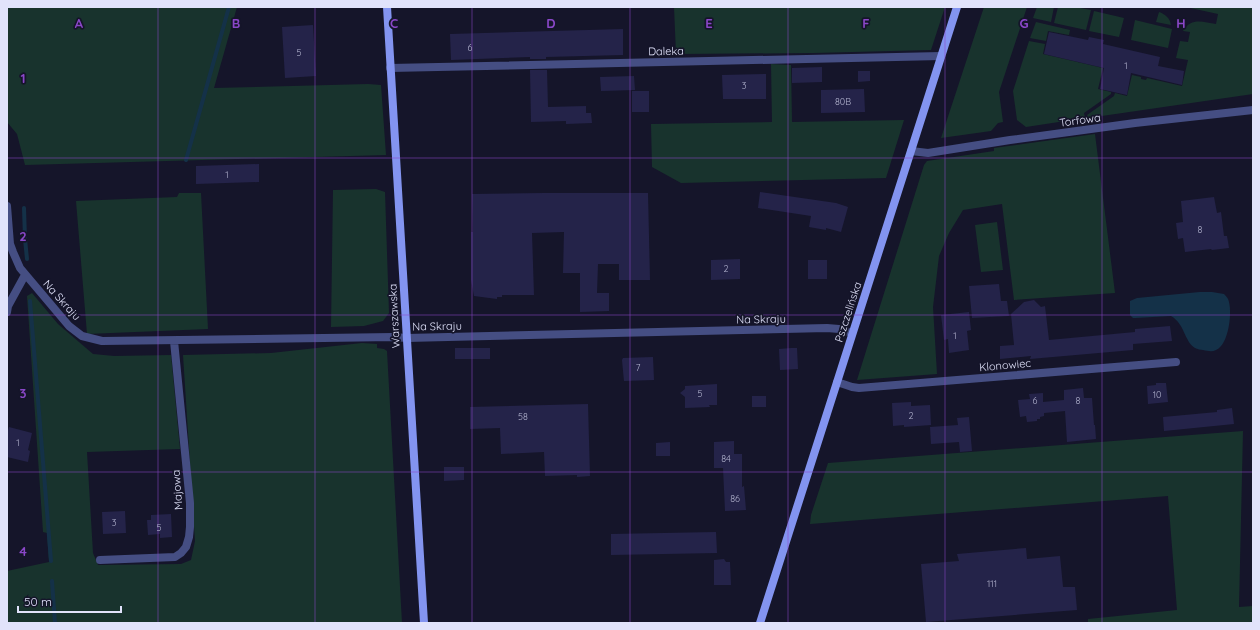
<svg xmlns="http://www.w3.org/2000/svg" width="1260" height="630" viewBox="0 0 1260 630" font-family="Quicksand,sans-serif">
	<rect width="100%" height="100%" fill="#15152a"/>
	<path fill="#18332d" d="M7,7H242H237L214,88L368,84L381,85L386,155L25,165L17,134L7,122Z
		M674,7H945L931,50L814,53L676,54Z
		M984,7H1027L999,92L1003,122L998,123L991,131L941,138Z
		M1037,7H1054L1051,22L1033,18Z
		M1058,7H1075L1091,10L1086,30L1054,23Z
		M1186,7H1253V94L1088,118L1087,115L1114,96L1115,93L1127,96L1132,75L1141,77V79L1146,80L1147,78L1182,86L1188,60L1176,58L1180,41L1188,42L1190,32L1183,31C1191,17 1203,22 1216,24L1218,14Z
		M1094,11L1124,18L1119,37L1089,31Z
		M1159,12C1165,14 1170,18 1171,25L1156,22Z
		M1135,20L1172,29L1168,48L1131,40Z
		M1036,22L1070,30L1069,35L1048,31L1046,41L1030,38Z
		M1029,41L1045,44L1043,54L1103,68L1098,89L1111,92V94L1084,113L1085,118L1026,127L1017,120L1013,91Z
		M771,64L791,65L792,122L904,120L886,178L681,183L652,167L651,124L772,122Z
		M1095,134L1115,293L1014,300L1002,204L963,210L949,233L939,256L933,307L937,374L857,380L924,165L927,161L994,151V148Z
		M376,189L385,192L389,313L383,321L364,326L331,327L333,190Z
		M179,193H201L208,329L87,334L76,201L177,197Z
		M997,222L1003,270L981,272L975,225Z
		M32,293L58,324L93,354L114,356L171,355L180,449L87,452L93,553L98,565L181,564L191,560L195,541L183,355L271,353L362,343L377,344V348L384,349L387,351L402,623H7V571L49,562L47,533L43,532L27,296Z
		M1243,431L1239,607L1253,606V623H1088V619L1177,610L1168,496L810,524L811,515L828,463Z"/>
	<path fill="#143148" d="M1200,292H1212L1224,294C1225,295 1227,297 1228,299C1233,310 1229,345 1216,350C1212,352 1208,351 1203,350C1201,350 1197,349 1195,348C1184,341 1185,324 1171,316L1135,318H1133L1130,315V301L1137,298Z"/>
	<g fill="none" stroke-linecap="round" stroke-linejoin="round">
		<path stroke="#143148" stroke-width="4" d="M186,160L229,7
			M24,208L25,239L27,259
			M30,301L51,561
			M52,581L55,623"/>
	</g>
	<path fill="#242349" d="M313,25L316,76L285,78L282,27Z
		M623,29V55L546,57V59H530V57L451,60L450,34Z
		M1049,32L1088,40L1089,37L1104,40L1103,44L1160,57L1158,66L1184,71L1182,85L1131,73L1127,95L1100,89L1104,68L1044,54Z
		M822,67V82L792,83V68Z
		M530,70H547L548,107L586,106V113H591L592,123L566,124V121L531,122Z
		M858,71H870V81L858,82Z
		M766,74V99H723L722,75Z
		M634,76L635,90L601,91L600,77Z
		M864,89L865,112L821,113V90Z
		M632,91H649V112H632Z
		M259,164V182L196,184V166Z
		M760,192L836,203L848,207L841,232L826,228V230L809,227L811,216L758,208Z
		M545,193H648L650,280H619V264H598L597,293H609V311L580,312V273H563L564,232L532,233L534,295H502V297H497V299L474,296L471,280V232H473L472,194Z
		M1214,197L1217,213L1221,212L1224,236H1227L1229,248L1212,250L1211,249L1185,252L1183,238L1178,239L1176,223L1183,222L1181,201Z
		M740,259V279L711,280V260Z
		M808,260H827V279H808Z
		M999,284L1001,301H1007L1009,316L972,318L969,286Z
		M1034,300L1041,307L1045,306L1049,340L1135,332V329L1170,326L1172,341L1133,344V350L1030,359L1031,356L1000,359V346L1014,345L1011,314L1024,302Z
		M969,312L971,330L967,331L969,350L949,353L948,339L944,340L941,315Z
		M455,348H490V359H455Z
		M791,348H797L798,369L780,370L779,349Z
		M653,357L654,380L624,381L622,360L623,358Z
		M1156,383H1166L1168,402L1148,404L1147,386L1156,385Z
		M717,384V405H709L710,407L685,408V397L680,393L685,389V386Z
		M1083,388L1084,398H1092L1094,425H1095L1096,439L1067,442L1065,411L1044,413V416L1040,417V419H1037V421L1027,422L1026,416L1020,417L1018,400L1030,399L1029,394L1043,393V402L1064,400V390Z
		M752,396H766V407H752Z
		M911,402V406L930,405L931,425L904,427V425L893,426L892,403Z
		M588,404L590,476L577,477V475L545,476L544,452L501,454L500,428L470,429V407Z
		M1232,408L1234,424L1164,431L1163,417L1217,412V410Z
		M969,417L972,451L960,452L959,442L931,444L930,427L958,425L957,418Z
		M9,427L32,433L28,450L30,451L28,462L7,457V434Z
		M734,441V454H742V487L744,486L746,510L725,511L723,468H714V442Z
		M670,442V456H656V443Z
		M444,467H464V480L444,481Z
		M125,511L126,533L103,534L102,512Z
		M171,514L172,537L160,538V534L148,535L147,520H151V515Z
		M716,532L717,553L611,555V534Z
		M1026,548L1027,559L1060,556L1063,587H1075L1077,610L926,622L921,564L959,561L957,554Z
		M724,559L726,562H730L731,585H714V560Z"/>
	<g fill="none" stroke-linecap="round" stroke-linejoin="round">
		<path stroke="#454e83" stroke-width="8" d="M390,68L941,56
			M911,151L928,153L1010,140L1135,123L1253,110
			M7,206L10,244L13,252L20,268L69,326L82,336L102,341L393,337L407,338L827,328L839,329L852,333
			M7,312L8,306L25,275
			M837,382L852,387L859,388L1176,362
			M100,560L175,557L181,553L186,547L189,537L190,527V503L174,341"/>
		<path stroke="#8394f0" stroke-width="8" d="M387,7L424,623
			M760,623L957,7"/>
	</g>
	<path fill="none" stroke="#8a47c8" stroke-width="1" stroke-opacity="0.55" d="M158,7V623M315,7V623M472,7V623M630,7V623M788,7V623M945,7V623M1102,7V623M7,158H1253M7,315H1253M7,472H1253"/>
	<g text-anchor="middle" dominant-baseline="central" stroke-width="3.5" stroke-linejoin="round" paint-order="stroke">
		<g font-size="9" fill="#b2b3ce">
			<text x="470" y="47">6</text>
			<text x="299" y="52">5</text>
			<text x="1126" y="65">1</text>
			<text x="744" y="85">3</text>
			<text x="843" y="101">80B</text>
			<text x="227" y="174">1</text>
			<text x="1200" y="229">8</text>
			<text x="726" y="268">2</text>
			<text x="955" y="335">1</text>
			<text x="638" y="367">7</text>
			<text x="700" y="393">5</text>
			<text x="1157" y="394">10</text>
			<text x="1035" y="400">6</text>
			<text x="1078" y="400">8</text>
			<text x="911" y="415">2</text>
			<text x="523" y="416">58</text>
			<text x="18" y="442">1</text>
			<text x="726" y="458">84</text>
			<text x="735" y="498">86</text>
			<text x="114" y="522">3</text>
			<text x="159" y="527">5</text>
			<text x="992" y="583">111</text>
		</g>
		<g font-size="11" fill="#e1e3fb" stroke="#15152a">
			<text transform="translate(666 51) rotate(-1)">Daleka</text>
			<text transform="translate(1080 120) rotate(-8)">Torfowa</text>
			<text transform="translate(62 300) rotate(48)">Na Skraju</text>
			<text transform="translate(848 312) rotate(-72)">Pszczelińska</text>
			<text transform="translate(394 316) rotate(-93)">Warszawska</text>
			<text transform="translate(761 319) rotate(-1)">Na Skraju</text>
			<text transform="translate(437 326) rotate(-1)">Na Skraju</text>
			<text transform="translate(1005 365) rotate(-5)">Klonowiec</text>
			<text transform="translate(177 490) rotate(-94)">Majowa</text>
		</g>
	</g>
	<g font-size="13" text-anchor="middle" font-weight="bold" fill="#8a47c8" stroke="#15152a" stroke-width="3.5" stroke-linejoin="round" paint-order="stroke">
		<text x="79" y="28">A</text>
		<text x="236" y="28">B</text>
		<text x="394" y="28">C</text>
		<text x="551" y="28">D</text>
		<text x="709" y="28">E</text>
		<text x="866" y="28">F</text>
		<text x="1024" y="28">G</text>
		<text x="1181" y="28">H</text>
		<text x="23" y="83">1</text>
		<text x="23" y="241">2</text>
		<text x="23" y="398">3</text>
		<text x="23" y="556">4</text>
	</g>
	<rect width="1260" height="630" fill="none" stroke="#e1e3fb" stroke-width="16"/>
	<path d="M18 606v6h103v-6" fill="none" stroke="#e1e3fb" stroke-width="2"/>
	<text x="24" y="606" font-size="12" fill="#e1e3fb" stroke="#15152a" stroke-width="3" paint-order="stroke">50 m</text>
</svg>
